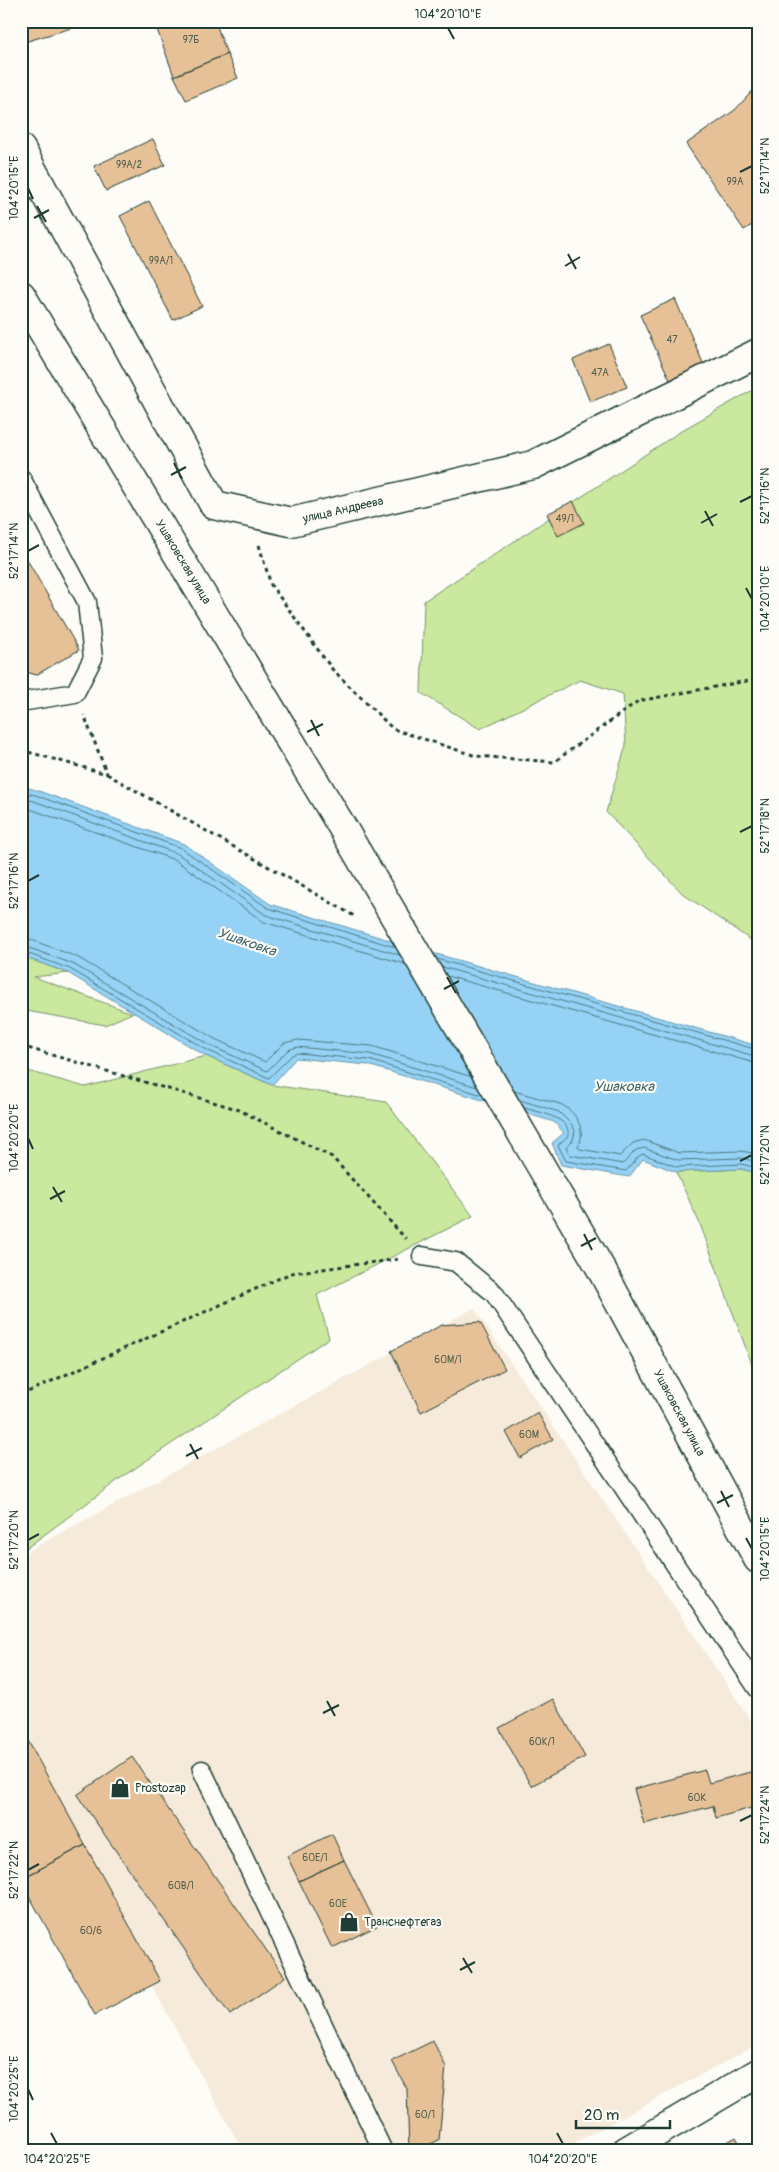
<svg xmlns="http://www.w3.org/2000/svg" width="779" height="2172" viewBox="0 0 779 2172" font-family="Pangolin,sans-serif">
	<rect width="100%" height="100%" fill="#fdfcf7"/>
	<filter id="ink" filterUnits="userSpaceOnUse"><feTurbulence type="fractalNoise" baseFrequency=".02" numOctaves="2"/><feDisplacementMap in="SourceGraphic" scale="10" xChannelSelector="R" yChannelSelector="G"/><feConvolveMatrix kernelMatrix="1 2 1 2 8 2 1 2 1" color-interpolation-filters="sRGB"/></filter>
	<g filter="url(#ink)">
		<path fill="#f6eada" d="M474,1308L758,1731V2044L559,2151H243L21,1749V1555Z"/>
		<path fill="#cbe89f" stroke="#75926a" d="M758,387V945L683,894L606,812L626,745L623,694L580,680L480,729L421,693L424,601L684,429Z
			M21,956L68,973L34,977L132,1013L105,1025L21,1010Z
			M206,1056L272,1085L386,1102L473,1216L317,1295L329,1338L125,1475L21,1552V1069L85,1087Z
			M741,1169L758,1173V1381L700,1224L676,1172Z"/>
		<path fill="#95d2f5" stroke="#6696a8" d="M21,786L36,790L184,844L270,904L412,947L758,1046V1173L741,1169L676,1172L643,1159L629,1177L561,1165L552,1143L564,1133L554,1122L368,1065L296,1058L272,1085L206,1056L68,973L21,956Z"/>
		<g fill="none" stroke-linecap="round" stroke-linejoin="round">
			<path stroke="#4e7981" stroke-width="1" d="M21,792L35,795L181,848L268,908L395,947
				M21,798L34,801L178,854L266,915L400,955
				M21,806L175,860L264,922L405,964
				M21,938L29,939L77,957L215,1039L265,1062L284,1043L298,1040L372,1046L472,1077
				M21,945L73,964L211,1046L267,1071L288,1050L297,1047L370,1054L477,1087
				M21,951L70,969L209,1051L269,1078L292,1055L297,1053L369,1060L482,1095
				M437,959L758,1050
				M442,967L758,1057
				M447,976L758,1064
				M514,1091L560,1104C576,1111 587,1130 578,1147L580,1149L620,1156L633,1143L644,1140L679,1153L741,1151L758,1154
				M520,1100L559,1112L572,1125L575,1131L573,1140L566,1147L570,1155L623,1164L636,1150L644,1148L678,1160L741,1158L758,1162
				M524,1108C537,1112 572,1117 568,1136L558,1145L566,1161L626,1171L639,1156L643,1154L677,1167L741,1164L758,1168"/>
		</g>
		<path fill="#e6c197" stroke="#1f3d34" d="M21,21H95L21,43Z
			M154,21H215L227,54L174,76Z
			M227,54L238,78L186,100L174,76Z
			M758,85V221L744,230L686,144L735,110Z
			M153,139L165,165L106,191L94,166Z
			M149,201L202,306L173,320L120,216Z
			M675,299L704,365L670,380L640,315Z
			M609,344L627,387L590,402L573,360Z
			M573,501L584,523L558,536L547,514Z
			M21,549L79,650L36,675L21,670Z
			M480,1322L505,1369L421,1412L391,1351L442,1325Z
			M538,1413L553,1439L520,1458L506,1432Z
			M553,1699L585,1757L531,1786L499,1728Z
			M21,1728L85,1845L21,1879Z
			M132,1757L285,1977L230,2015L77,1795Z
			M705,1770L709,1783L758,1770V1806L716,1818L713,1806L644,1824L634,1789Z
			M332,1834L344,1860L299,1881L287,1856Z
			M85,1845L160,1981L95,2015L21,1881V1879Z
			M344,1860L377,1926L332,1948L299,1881Z
			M433,2041L446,2067L439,2140L415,2151H409L407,2089L392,2061Z
			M736,2137L744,2151H712Z"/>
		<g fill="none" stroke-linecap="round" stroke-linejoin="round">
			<defs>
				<path id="service" d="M21,478L87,602L93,658L75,693L27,701L21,699
					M422,1256L456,1262L494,1293L758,1689
					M202,1770L383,2151"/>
				<path id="minor" d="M21,149L214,505L291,522L533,465L758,353
					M626,2151L758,2073"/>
				<path id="secondary" d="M21,295L344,830L600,1267L758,1559"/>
			</defs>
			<use href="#service" stroke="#1f3d34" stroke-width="21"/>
			<use href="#minor" stroke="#1f3d34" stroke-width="31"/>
			<use href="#secondary" stroke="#1f3d34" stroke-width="31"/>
			<path stroke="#1f3d34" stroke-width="3" stroke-dasharray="4 4" stroke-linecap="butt" d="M259,545L271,585L332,669L393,729L476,756L554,762L638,701L758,679
				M21,750L107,774L84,715
				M107,774L356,917
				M21,1046L237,1109L332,1157L406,1239
				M21,1395L291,1273L399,1259"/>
			<use href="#service" stroke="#fdfcf7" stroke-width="18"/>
			<use href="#minor" stroke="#fdfcf7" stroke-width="28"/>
			<use href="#secondary" stroke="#fdfcf7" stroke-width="28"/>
		</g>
	</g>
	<path fill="none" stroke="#1f3d34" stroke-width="2" d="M448,28L454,39M740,172L752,166M28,188L33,199M37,206L46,222M34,218L49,210M568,254L576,269M565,266L580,257M174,463L182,479M171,475L186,467M740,502L752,496M705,511L713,526M701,523L717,514M28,551L39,545M746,588L752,599M311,720L319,736M307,732L323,724M740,832L752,826M28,881L39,875M447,977L456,993M444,989L459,981M28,1138L33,1149M740,1161L752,1155M53,1187L62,1202M50,1199L65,1191M584,1234L592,1250M581,1246L596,1238M190,1444L198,1459M186,1456L202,1448M721,1491L729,1507M717,1503L733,1495M746,1538L752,1549M28,1540L39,1534M327,1701L335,1716M323,1713L339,1705M740,1821L752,1815M28,1870L39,1864M463,1958L472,1973M460,1970L475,1962M28,2089L33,2100M51,2133L57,2144M557,2133L563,2144"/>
	<defs>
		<symbol id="shop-bare" viewBox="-9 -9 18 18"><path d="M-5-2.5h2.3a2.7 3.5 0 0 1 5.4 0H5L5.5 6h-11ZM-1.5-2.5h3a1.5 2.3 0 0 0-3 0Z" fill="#1f3d34" stroke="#fdfcf7" stroke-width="2.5" paint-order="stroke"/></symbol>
	</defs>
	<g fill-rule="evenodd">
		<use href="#shop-bare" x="106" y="1774" width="28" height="28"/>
		<use href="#shop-bare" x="335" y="1908" width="28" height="28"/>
	</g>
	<g text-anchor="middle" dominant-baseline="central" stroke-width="4.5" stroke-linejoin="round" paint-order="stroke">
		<g font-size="10" fill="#515e4d">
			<text x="191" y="40">97Б</text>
			<text x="129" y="165">99А/2</text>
			<text x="735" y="182">99А</text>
			<text x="161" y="261">99А/1</text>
			<text x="672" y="340">47</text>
			<text x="600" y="373">47А</text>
			<text x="565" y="519">49/1</text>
			<text x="448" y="1360">60М/1</text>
			<text x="529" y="1435">60М</text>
			<text x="542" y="1742">60К/1</text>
			<text x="697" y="1798">60К</text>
			<text x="315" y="1858">60Е/1</text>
			<text x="181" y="1886">60В/1</text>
			<text x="338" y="1904">60Е</text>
			<text x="91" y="1931">60/6</text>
			<text x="425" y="2115">60/1</text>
		</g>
		<g font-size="12" fill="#1f3d34" stroke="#fdfcf7">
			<text transform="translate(343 510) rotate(-13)">улица Андреева</text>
			<text transform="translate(183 562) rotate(59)">Ушаковская улица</text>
			<text transform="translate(679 1413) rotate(62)">Ушаковская улица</text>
		</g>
		<g font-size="12" fill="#1f3d34" stroke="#fdfcf7" text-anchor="start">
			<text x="135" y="1788">Prostozap</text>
			<text x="364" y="1922">Транснефтегаз</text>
		</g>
		<g font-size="14" font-style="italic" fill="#3c6264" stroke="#fdfcf7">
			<text transform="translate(247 942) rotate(19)">Ушаковка</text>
			<text x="624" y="1086">Ушаковка</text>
		</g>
	</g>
	<rect width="779" height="2172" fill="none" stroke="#fdfcf7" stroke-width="55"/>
	<path d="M576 2120v8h94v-8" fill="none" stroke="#1f3d34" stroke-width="2.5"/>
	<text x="584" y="2120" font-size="15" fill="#1f3d34" stroke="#fdfcf7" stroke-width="4" paint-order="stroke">20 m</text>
	<rect x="28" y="28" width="724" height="2116" fill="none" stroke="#1f3d34" stroke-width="2"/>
	<g font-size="12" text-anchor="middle" fill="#1f3d34">
		<text x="448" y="18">104°20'10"E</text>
		<text transform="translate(765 166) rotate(-90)" y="4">52°17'14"N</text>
		<text transform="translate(14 188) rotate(-90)" y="4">104°20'15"E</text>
		<text transform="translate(765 496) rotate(-90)" y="4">52°17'16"N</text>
		<text transform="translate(14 551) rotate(-90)" y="4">52°17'14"N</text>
		<text transform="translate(765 599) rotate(-90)" y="4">104°20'10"E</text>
		<text transform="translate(765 826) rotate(-90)" y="4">52°17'18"N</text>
		<text transform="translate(14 881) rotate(-90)" y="4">52°17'16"N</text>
		<text transform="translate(14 1138) rotate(-90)" y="4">104°20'20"E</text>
		<text transform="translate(765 1155) rotate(-90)" y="4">52°17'20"N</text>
		<text transform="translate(14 1540) rotate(-90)" y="4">52°17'20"N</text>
		<text transform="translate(765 1549) rotate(-90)" y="4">104°20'15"E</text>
		<text transform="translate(765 1815) rotate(-90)" y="4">52°17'24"N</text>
		<text transform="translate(14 1870) rotate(-90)" y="4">52°17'22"N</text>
		<text transform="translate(14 2089) rotate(-90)" y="4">104°20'25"E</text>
		<text x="57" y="2163">104°20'25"E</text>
		<text x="563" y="2163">104°20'20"E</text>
	</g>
</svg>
